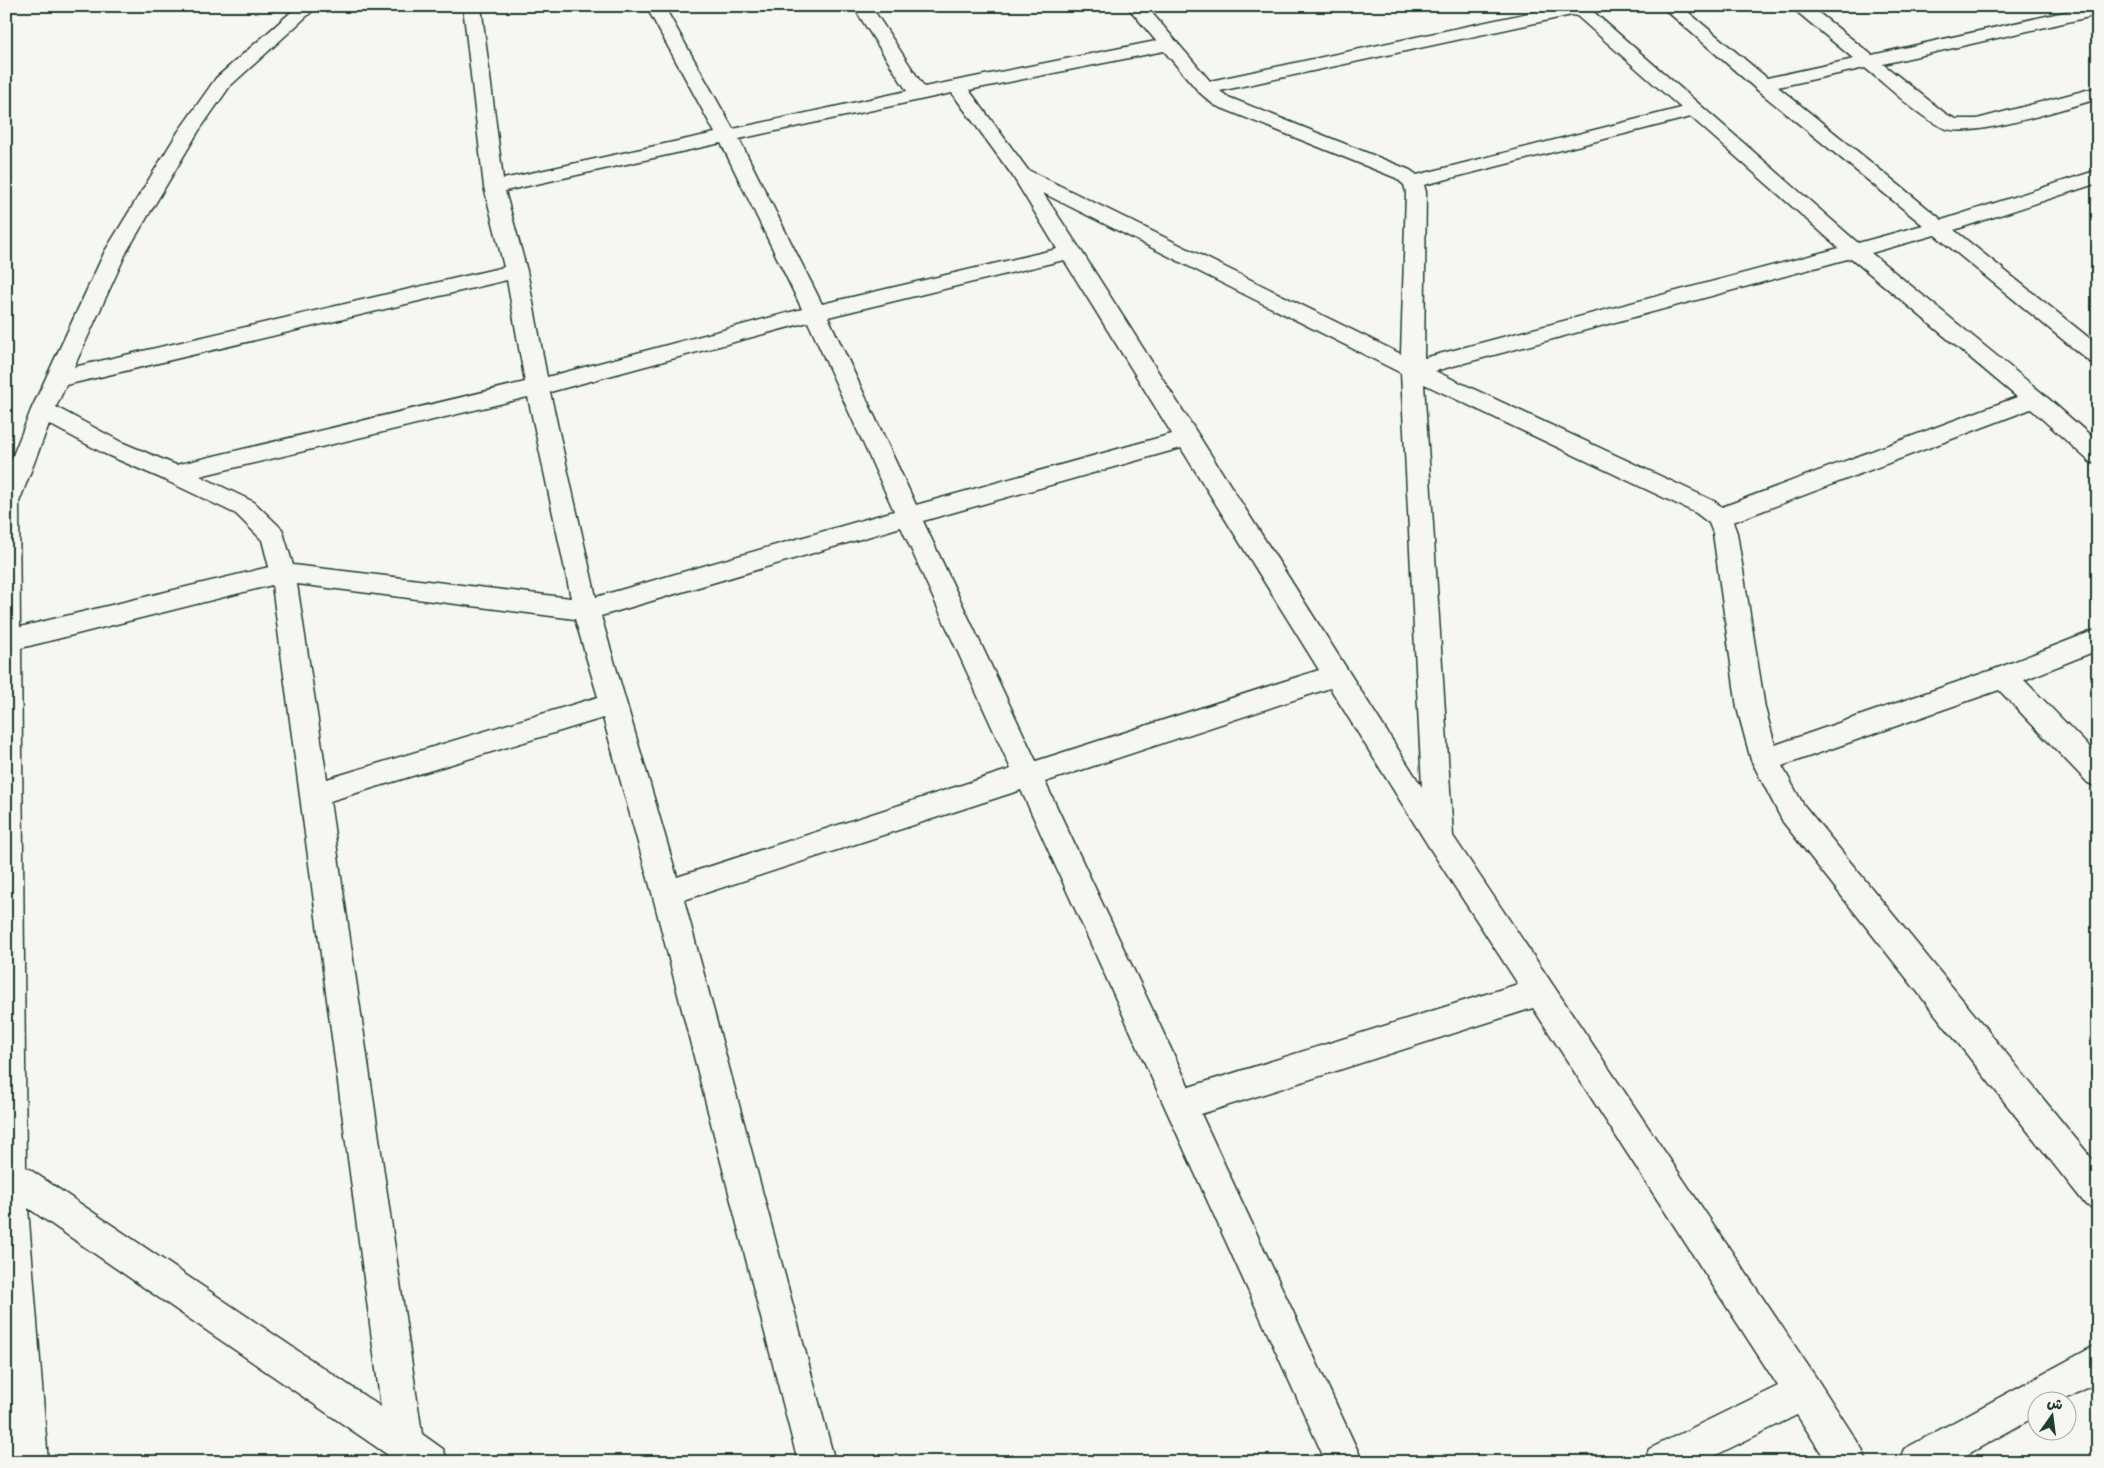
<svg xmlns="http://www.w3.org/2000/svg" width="2104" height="1468" viewBox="0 0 2104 1468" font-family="Sriracha,'Playpen Sans Arabic',sans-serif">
	<rect width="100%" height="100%" fill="#f6f6f2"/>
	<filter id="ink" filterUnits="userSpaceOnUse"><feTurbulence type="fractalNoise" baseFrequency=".02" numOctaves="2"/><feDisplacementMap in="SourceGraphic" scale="10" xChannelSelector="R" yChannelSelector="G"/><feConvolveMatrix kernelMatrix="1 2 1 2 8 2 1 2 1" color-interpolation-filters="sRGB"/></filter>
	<g filter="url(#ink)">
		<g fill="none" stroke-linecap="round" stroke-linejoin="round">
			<defs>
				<path id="minor" d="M298,6H318L230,86L198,132L127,251L74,367L504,267L484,187L463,6H481L503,179L715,133L646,6H664L733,129L907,91L853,6H871L924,87L1156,41L1127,6H1146L1210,81L1561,6L1589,8L1858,243L1923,225L1756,89L1661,6H1681L1767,78L1854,59L1790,6H1810L1872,55L2091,6H2098V15L1883,64L1946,114L1956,119H1977L2098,87V99C2067,107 1970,140 1944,128C1918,117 1888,86 1865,68L1778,87L1942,220L2098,170V183L1954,230L2098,345V365L2090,362L1935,235L1871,253L2042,393L2098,442V464L2090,462L2031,409L1733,522L1737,533L1765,708L1775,745L1995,669L2098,629V650L2024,680L2098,756V787L2088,783L1999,690L1782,766L1803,804L2098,1166V1210L2086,1205L1783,822L1751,760L1737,708L1713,533L1709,523L1696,513L1424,384L1453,836L1817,1379L1862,1449L1867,1462H1827L1797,1415L1702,1462H1644L1649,1449L1778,1386L1533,1008L1201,1114L1363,1462H1326L1021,790L684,900L835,1462H798L652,893L603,718L330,801L422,1434L443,1449L448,1462H388V1455L28,1208L48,1462H11L6,1383V473L31,410L105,251L178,132L216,78ZM1572,15L1577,16L1681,108L1417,175L1410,170L1228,97L1220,91ZM1164,51L1199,92L1214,105L1396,178L1404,185L1406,192L1401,354L1028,170L969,90ZM952,93L1012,175L1057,249L822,304L739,139ZM1691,117L1839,248L1424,358L1426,192L1424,185ZM721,143L802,309L547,377L527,271L505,191ZM1043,193L1401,373L1422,787L1082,252ZM1851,258L2017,397L1722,507L1714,501L1435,371ZM1064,260L1172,434L916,505L828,317ZM507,280L525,382L176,465L121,442L56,407L66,385ZM808,322L894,511L596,597L550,392ZM528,397L571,598L293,565L282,529L254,502L200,476ZM49,424L105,454L165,480L236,514L262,540L269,567L20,627L19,502ZM1181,448L1319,670L1036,761L923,521ZM901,527L1011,769L677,877L601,616ZM297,584L575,619L598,697L327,779ZM272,585L381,1407L26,1167L21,648ZM1330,688L1429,847L1518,984L1189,1087L1045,782Z
					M2098,1344V1382L2064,1400H2036V1416L1954,1462H1899L1904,1449Z"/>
			</defs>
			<use href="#minor" stroke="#1f3d34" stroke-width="3"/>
			<use href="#minor" fill="#f6f6f2" fill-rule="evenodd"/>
		</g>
	</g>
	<rect width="2104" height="1468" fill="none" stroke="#f6f6f2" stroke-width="25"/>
	<rect x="12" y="12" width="2079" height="1443" fill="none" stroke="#1f3d34" stroke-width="2" filter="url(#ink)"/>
	<g transform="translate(2052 1416) rotate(14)"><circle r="24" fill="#f6f6f2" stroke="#a0aca6"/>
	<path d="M0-4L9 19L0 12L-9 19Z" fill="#1f3d34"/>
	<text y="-8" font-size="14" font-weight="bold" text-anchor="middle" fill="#1f3d34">ش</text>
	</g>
</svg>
